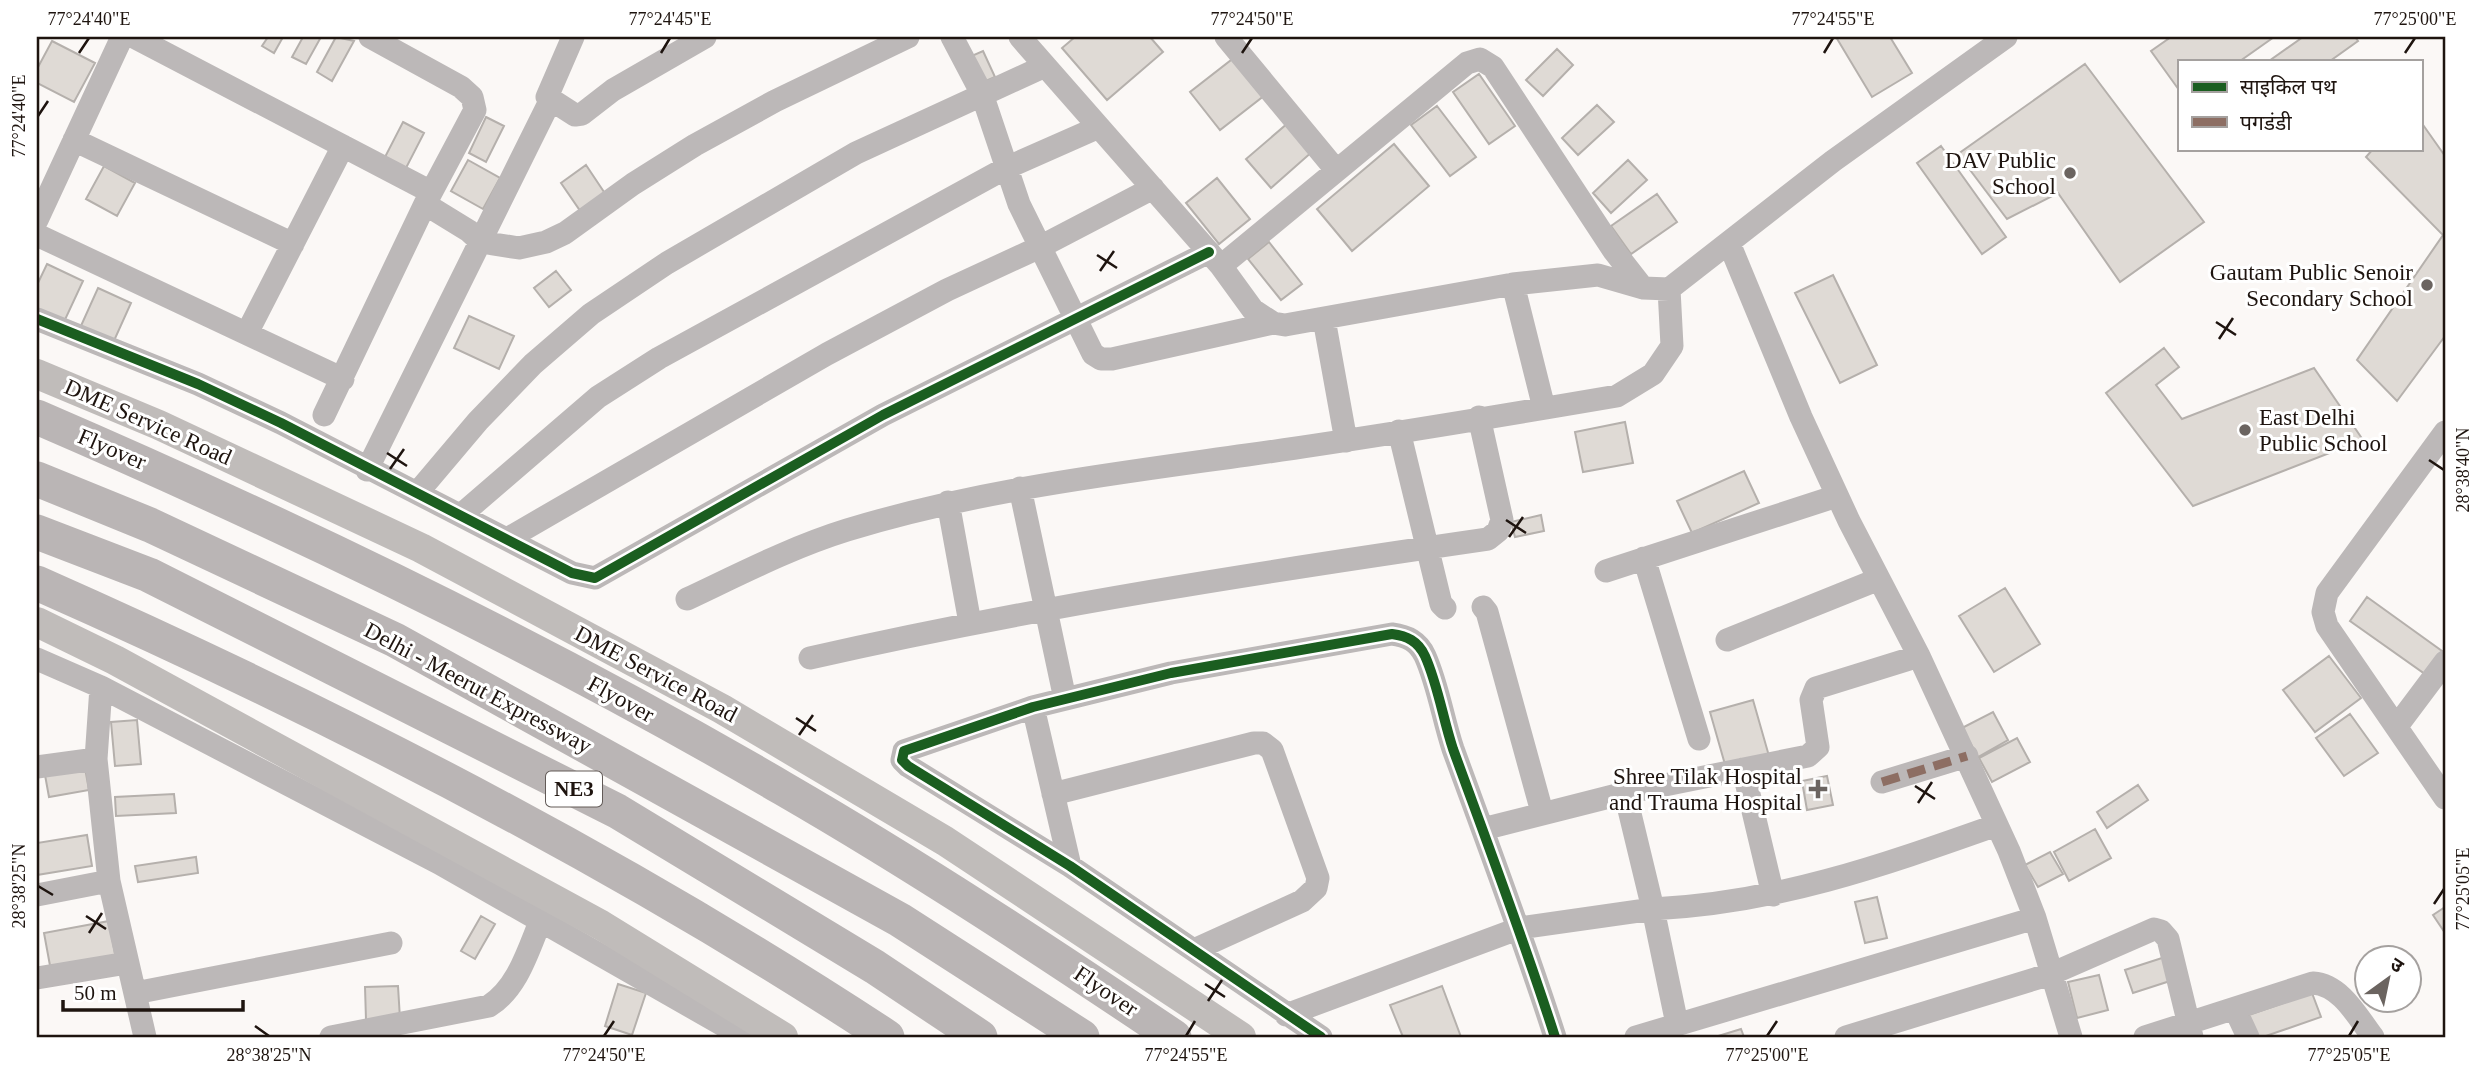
<svg xmlns="http://www.w3.org/2000/svg" width="2482" height="1074" viewBox="0 0 2482 1074" font-family="'Times New Roman','Noto Sans Devanagari',serif">
	<rect width="100%" height="100%" fill="#fbf8f6"/>
	<path fill="#dfdad5" stroke="#b5b0ac" stroke-width="2" d="M268,37H283L274,53L262,46Z
		M303,37H321L306,64L292,57Z
		M336,37L354,41L332,81L317,72Z
		M1075,37H1150L1163,52L1107,100L1062,48Z
		M1836,37H1890L1912,73L1872,97Z
		M2171,37H2274L2240,61H2179V90L2151,51Z
		M2303,37H2355L2358,41L2330,61H2269Z
		M52,41L95,63L74,102L37,83V69Z
		M1557,49L1573,65L1543,96L1526,80Z
		M983,51L995,77L979,84L967,58Z
		M1235,57L1265,95L1220,130L1190,92Z
		M2085,64L2204,222L2120,282L2058,193L2007,219L1958,154Z
		M1479,74L1515,126L1489,144L1453,92Z
		M1597,105L1614,122L1578,155L1562,138Z
		M1437,106L1476,157L1450,176L1411,125Z
		M486,117L504,126L486,162L469,153Z
		M403,122L424,133L406,168L385,157Z
		M2421,122L2445,156V336L2397,401L2357,360L2443,235L2366,157L2373,149H2421Z
		M1288,123L1313,151L1271,188L1246,159Z
		M1394,144L1429,186L1352,251L1317,209Z
		M1941,146L2006,237L1982,254L1917,163Z
		M468,160L500,178L483,209L451,191Z
		M1628,160L1647,180L1611,213L1593,193Z
		M586,165L606,195L581,212L561,183Z
		M104,166L135,183L117,216L86,199Z
		M1217,178L1250,219L1219,244L1186,203Z
		M1657,194L1677,222L1631,254L1611,226Z
		M1269,242L1302,284L1281,300L1248,259Z
		M47,264L83,281L63,324L37,311V285Z
		M556,271L571,290L549,307L534,288Z
		M1833,275L1877,365L1840,383L1795,293Z
		M98,288L131,303L113,343L80,328Z
		M469,316L514,336L499,369L454,348Z
		M2164,348L2179,367L2156,385L2182,419L2314,368L2363,440L2193,506L2106,393Z
		M1625,422L1633,463L1583,472L1575,432Z
		M1744,471L1759,503L1692,533L1677,501Z
		M1541,515L1544,531L1515,537L1511,522Z
		M2005,588L2040,644L1994,672L1959,616Z
		M2367,597L2442,651L2425,674L2350,621Z
		M2329,656L2361,698L2315,732L2283,690Z
		M1753,700L1769,756L1726,768L1710,712Z
		M1993,712L2008,740L1978,757L1962,728Z
		M2350,714L2378,753L2344,776L2316,738Z
		M137,720L141,764L115,766L111,722Z
		M2017,738L2030,762L1992,782L1979,758Z
		M85,768L89,790L49,797L45,775Z
		M1827,776L1833,805L1807,810L1802,781Z
		M2138,785L2148,800L2107,828L2097,812Z
		M174,794L176,813L116,816L115,797Z
		M2095,829L2111,858L2069,881L2054,852Z
		M87,835L92,866L37,875V843Z
		M2050,852L2063,874L2038,887L2025,865Z
		M196,857L198,873L138,882L135,866Z
		M1877,897L1887,938L1865,943L1855,902Z
		M2445,907V933L2433,915Z
		M481,916L495,924L475,959L461,951Z
		M109,921L116,959L51,971L44,933Z
		M2165,957L2173,980L2133,993L2125,970Z
		M2099,975L2108,1010L2077,1018L2068,982Z
		M618,984L646,993L632,1035L605,1026Z
		M398,986L400,1019L366,1020L365,987Z
		M1442,986L1461,1037H1403L1390,1005Z
		M2312,993L2321,1017L2263,1037H2251L2243,1017Z
		M1741,1029L1744,1037H1715Z"/>
	<g fill="none" stroke-linecap="round" stroke-linejoin="round">
		<path stroke="#bcb8b8" stroke-width="23" d="M134,37L431,192
			M573,37L547,97L575,115L582,114L613,90L705,37
			M952,37L982,94L1019,204L1093,354L1101,359H1112L1273,323
			M1020,37L1221,266L1253,310L1273,323L1285,325L1513,284L1598,275L1643,288L1669,289L1833,161L2006,37
			M1226,37L1336,170
			M74,140L293,244
			M425,204L469,231L481,242L519,248L546,242L565,233L633,184L695,145L775,101L908,37
			M37,220L122,37
			M37,235L343,379
			M1729,243L1801,417L1849,521L1919,656L2009,851L2035,918L2071,1037
			M1221,266L1467,63L1480,59L1493,67L1614,251L1643,288
			M1513,284L1544,408
			M37,319L198,384L281,423L572,573L595,578L883,415L1209,252
			M1324,319L1346,441
			M247,333L343,146
			M324,415L425,204L475,110L472,97L461,87L370,37
			M1399,431L1441,604L1445,608
			M2445,432L2327,593L2323,612L2327,626L2445,798
			M367,470L550,101
			M1020,488L1065,699
			M418,492L478,421L533,364L591,314L667,263L856,153L1045,66
			M948,502L970,623
			M461,515L598,397L659,358L1006,168L1099,127
			M507,539L827,354L947,290L1040,247L1153,188
			M1644,558L1699,739
			M1606,571L1837,496
			M687,599C740,574 792,547 847,530C978,490 1112,474 1247,455C1370,438 1494,417 1617,396L1653,374L1672,346L1669,289
			M1483,607L1487,612L1542,812
			M1727,640L1879,579
			M810,658C1034,607 1261,572 1488,539L1498,531L1502,520L1479,417
			M37,659L101,687L439,863L744,1037
			M101,687L96,759L109,881L145,1037
			M1033,707L1070,866
			M2397,726L2445,662
			M37,767L96,759
			M1743,769L1773,895
			M1882,782L1967,756
			M1053,794L1254,743H1263L1272,750L1318,878L1316,888L1302,901L1194,950
			M1483,829L1625,793L1808,756L1818,747L1811,700L1816,688L1919,656
			M37,895L109,881
			M37,978L127,963
			M135,993L391,943
			M2235,1009L2248,1037
			M1286,1015L1520,928L1653,909L1625,793
			M1677,1024L1653,909C1777,903 1881,866 1997,825
			M331,1037L489,1006C521,986 530,942 546,908
			M1321,1037L1070,866L908,766L902,760L904,751L1033,707L1171,673L1392,634C1407,636 1418,641 1425,656C1438,685 1443,719 1453,749C1488,845 1524,940 1555,1037
			M1636,1037L2035,918
			M1846,1037L2051,974L2154,929L2161,931L2168,939L2192,1037
			M2145,1037L2313,983C2341,985 2357,1016 2373,1037"/>
		<path stroke="#c0bcba" stroke-width="30" d="M37,374L159,425L421,548L722,709L945,841L1241,1037
			M37,622L115,660L601,925L783,1037"/>
		<path stroke="#bab5b5" stroke-width="35" d="M37,417C292,527 544,648 784,789C917,866 1046,951 1174,1037
			M37,479L150,525L395,640L900,920L1082,1037
			M37,532L149,575L617,811L875,967L980,1037
			M37,583C331,713 618,860 887,1037"/>
		<path stroke="#8d6e63" stroke-width="9" stroke-dasharray="18 9" stroke-linecap="butt" d="M1882,782L1967,756"/>
		<defs>
			<path id="cycleway" d="M37,319L198,384L281,423L572,573L595,578L883,415L1209,252
				M1321,1037L1070,866L908,766L902,760L904,751L1033,707L1171,673L1392,634C1407,636 1418,641 1425,656C1438,685 1443,719 1453,749C1488,845 1524,940 1555,1037"/>
		</defs>
		<use href="#cycleway" stroke="#fff" stroke-width="15"/>
		<use href="#cycleway" stroke="#1b5e20" stroke-width="10"/>
	</g>
	<path fill="none" stroke="#1e140f" stroke-width="2.5" d="M79,53L89,38M661,53L670,38M1242,53L1252,38M1824,53L1833,38M2405,53L2415,38M38,116L48,101M1097,255L1117,268M1100,271L1114,251M2216,322L2236,335M2219,339L2233,318M387,453L407,466M2429,460L2444,470M390,469L404,449M1506,520L1526,533M1509,537L1523,517M796,718L816,731M799,735L813,715M1915,786L1935,799M1918,803L1932,782M38,886L53,895M2434,904L2444,889M86,916L106,929M89,933L102,913M1205,984L1225,997M1208,1001L1222,980M255,1026L269,1036M604,1036L614,1021M1186,1036L1195,1021M1767,1036L1777,1021M2349,1036L2358,1021"/>
	<g fill="#6b6460" stroke="#fff" stroke-width="2.5">
		<circle cx="2070" cy="173" r="7"/>
		<circle cx="2427" cy="285" r="7"/>
		<circle cx="2245" cy="430" r="7"/>
		<path d="M1814.5 778.5h7v7h7v7h-7v7h-7v-7h-7v-7h7z"/>
	</g>
	<g text-anchor="middle" dominant-baseline="central" stroke-width="6" stroke-linejoin="round" paint-order="stroke">
		<rect fill="#fff" stroke="#625a57" stroke-width="2" x="546" y="771.5" width="56" height="35" rx="5"/>
		<g font-size="21" font-weight="bold" fill="#1e140f">
			<text x="574" y="789">NE3</text>
		</g>
		<g font-size="23" fill="#1e140f" stroke="#fff" text-anchor="end">
			<text x="2056" y="160">DAV Public<tspan x="2056" dy="26">School</tspan></text>
			<text x="2413" y="272">Gautam Public Senoir<tspan x="2413" dy="26">Secondary School</tspan></text>
			<text x="2259" y="417" text-anchor="start">East Delhi<tspan x="2259" dy="26">Public School</tspan></text>
			<text x="1802" y="776">Shree Tilak Hospital<tspan x="1802" dy="26">and Trauma Hospital</tspan></text>
		</g>
		<g font-size="23" fill="#1e140f" stroke="#fff">
			<text transform="translate(148 422) rotate(24)">DME Service Road</text>
			<text transform="translate(112 449) rotate(23)">Flyover</text>
			<text transform="translate(656 674) rotate(28)">DME Service Road</text>
			<text transform="translate(478 688) rotate(28)">Delhi - Meerut Expressway</text>
			<text transform="translate(621 699) rotate(29)">Flyover</text>
			<text transform="translate(1106 991) rotate(34)">Flyover</text>
		</g>
	</g>
	<rect width="2482" height="1074" fill="none" stroke="#ffffff" stroke-width="77"/>
	<rect x="2178" y="60" width="245" height="91" fill="#ffffff" stroke="#a5a19f" stroke-width="2"/>
	<rect x="2192" y="82" width="35" height="10" fill="#1b5e20" stroke="#a5a19f" stroke-width="2"/>
	<text x="2240" y="94" font-size="21" fill="#1e140f">साइकिल पथ</text>
	<rect x="2192" y="117" width="35" height="10" fill="#8d6e63" stroke="#a5a19f" stroke-width="2"/>
	<text x="2240" y="130" font-size="21" fill="#1e140f">पगडंडी</text>
	<g transform="translate(2388 979) rotate(33)"><circle r="33" fill="#ffffff" stroke="#a5a19f" stroke-width="2"/>
	<path d="M0-5L12 26L0 18L-12 26Z" fill="#6b6460"/>
	<text y="-10" font-size="19" font-weight="bold" text-anchor="middle" fill="#1e140f">उ</text>
	</g>
	<path d="M63 1000v10h180v-10" fill="none" stroke="#1e140f" stroke-width="3.5"/>
	<text x="74" y="1000" font-size="21" fill="#1e140f" stroke="#ffffff" stroke-width="5" paint-order="stroke">50 m</text>
	<rect x="38" y="38" width="2406" height="998" fill="none" stroke="#1e140f" stroke-width="2.5"/>
	<g font-size="18" text-anchor="middle" fill="#1e140f">
		<text x="89" y="25">77°24'40"E</text>
		<text x="670" y="25">77°24'45"E</text>
		<text x="1252" y="25">77°24'50"E</text>
		<text x="1833" y="25">77°24'55"E</text>
		<text x="2415" y="25">77°25'00"E</text>
		<text transform="translate(19 116) rotate(-90)" y="6">77°24'40"E</text>
		<text transform="translate(2463 470) rotate(-90)" y="6">28°38'40"N</text>
		<text transform="translate(19 886) rotate(-90)" y="6">28°38'25"N</text>
		<text transform="translate(2463 889) rotate(-90)" y="6">77°25'05"E</text>
		<text x="269" y="1061">28°38'25"N</text>
		<text x="604" y="1061">77°24'50"E</text>
		<text x="1186" y="1061">77°24'55"E</text>
		<text x="1767" y="1061">77°25'00"E</text>
		<text x="2349" y="1061">77°25'05"E</text>
	</g>
</svg>
